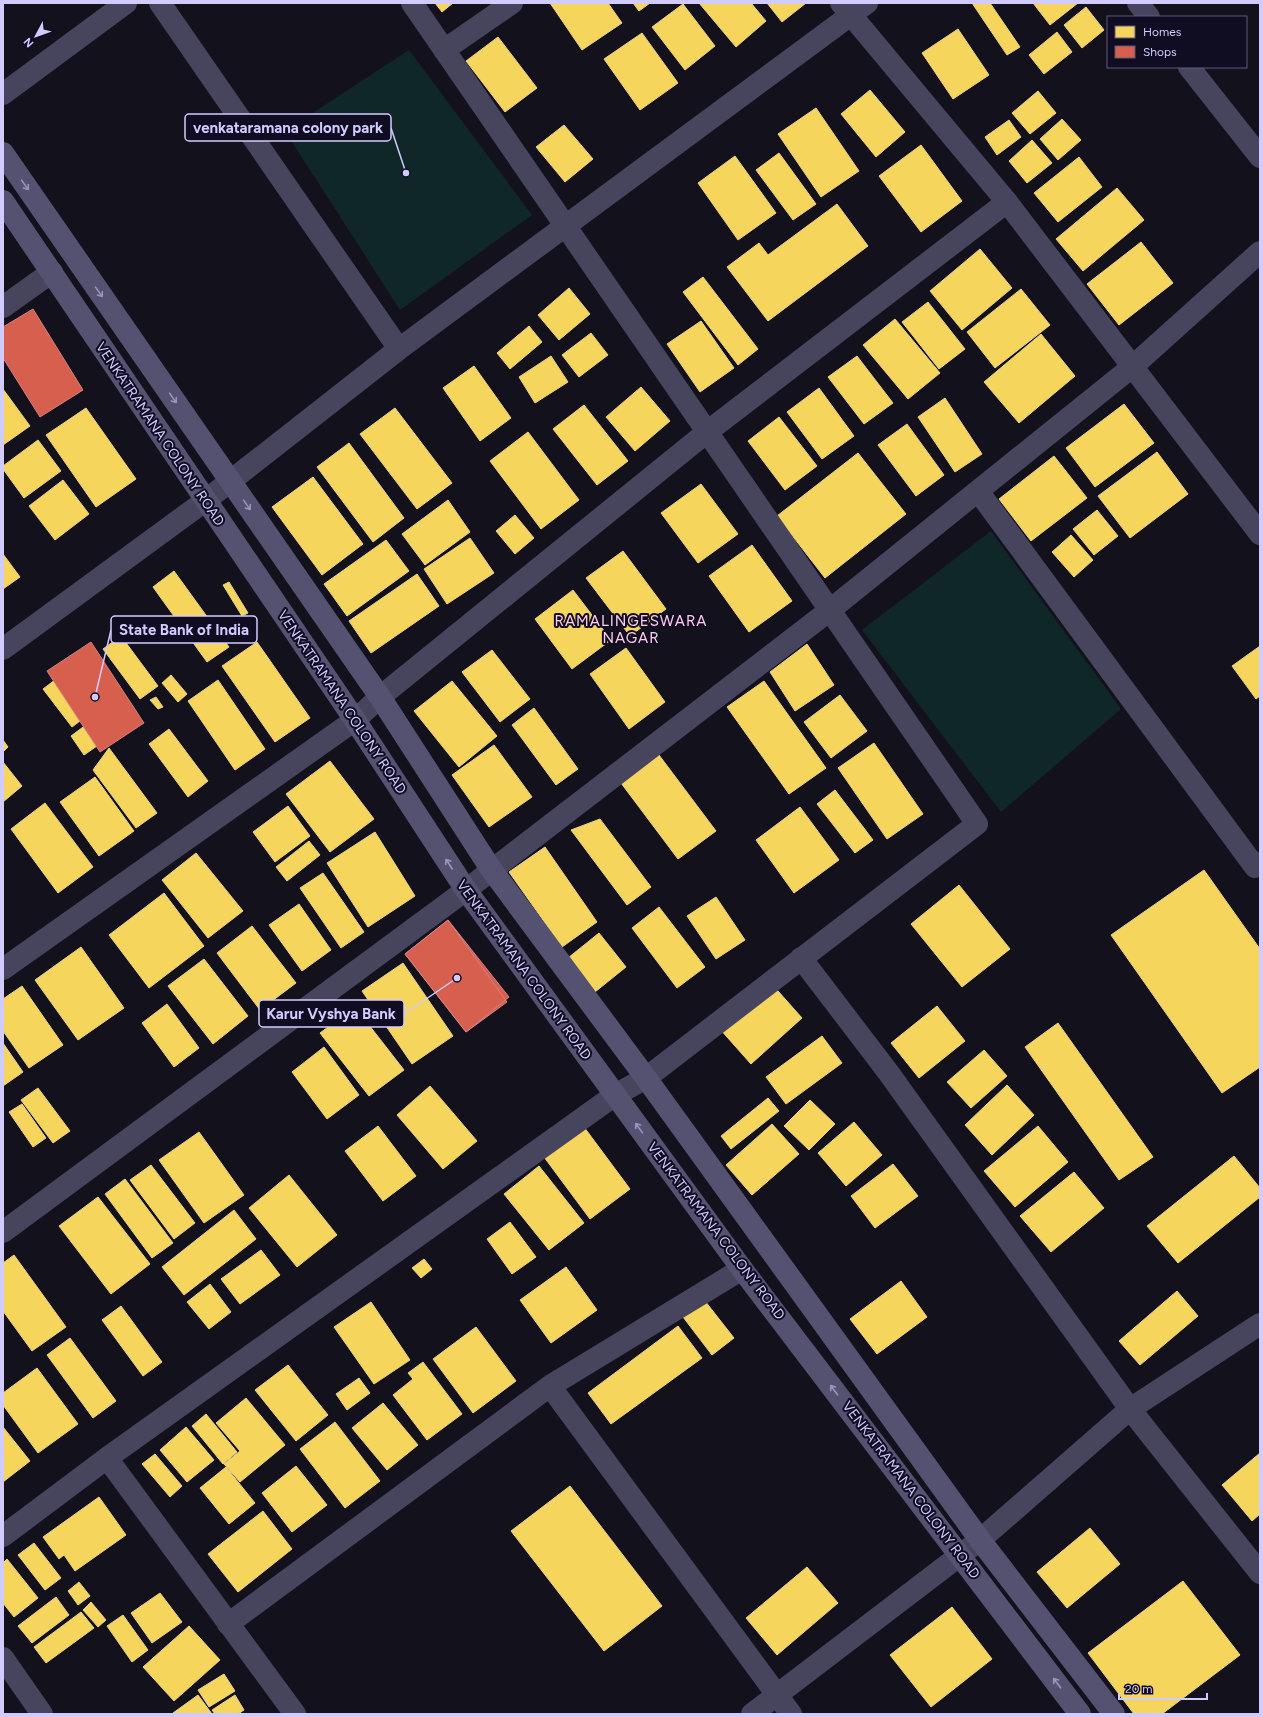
<svg xmlns="http://www.w3.org/2000/svg" width="1263" height="1717" viewBox="0 0 1263 1717" font-family="Figtree,sans-serif">
	<rect width="100%" height="100%" fill="#13111c"/>
	<path fill="#102728" d="M409,50L532,215L400,310L285,131Z
		M991,531L1121,709L1001,812L862,630Z"/>
	<path fill="#f6d55c" stroke="#ebd28d" d="M435,3H453L442,12Z
		M550,3H608L622,23L582,50Z
		M633,3H650L639,11Z
		M699,3H751L766,21L736,47Z
		M767,3H806L782,22Z
		M972,3H990L1020,47L1007,55Z
		M1033,3H1078L1050,25Z
		M683,4L715,46L685,70L652,27Z
		M1086,7L1104,30L1082,48L1064,25Z
		M958,29L989,75L953,99L922,53Z
		M1057,32L1072,52L1044,74L1029,55Z
		M642,33L678,83L640,110L604,59Z
		M498,37L537,88L505,112L466,61Z
		M870,90L905,132L876,157L841,114Z
		M1038,91L1056,113L1030,134L1012,113Z
		M816,108L859,171L821,197L778,134Z
		M1062,119L1081,140L1058,160L1040,139Z
		M1009,120L1021,137L997,155L985,137Z
		M564,125L593,159L565,182L536,147Z
		M1032,140L1052,163L1027,183L1009,161Z
		M921,145L962,201L921,232L879,176Z
		M779,153L816,204L793,220L756,170Z
		M735,156L776,213L738,240L698,183Z
		M1079,157L1102,187L1058,222L1034,193Z
		M1117,188L1144,220L1083,271L1056,239Z
		M837,204L868,246L768,321L727,267L759,243L768,255Z
		M1141,242L1173,283L1119,325L1087,284Z
		M980,249L1012,288L962,330L930,291Z
		M703,277L758,349L738,365L683,292Z
		M569,288L590,314L559,340L538,315Z
		M1021,289L1050,325L995,368L967,332Z
		M928,302L965,349L939,369L902,322Z
		M895,319L940,373L908,399L863,345Z
		M701,321L734,368L700,392L667,344Z
		M529,326L542,342L510,369L497,353Z
		M591,333L608,355L579,377L562,355Z
		M1041,334L1075,376L1019,423L984,382Z
		M551,356L568,382L535,403L519,377Z
		M857,356L893,403L864,424L828,377Z
		M474,366L511,418L480,441L443,388Z
		M641,387L670,421L635,451L606,417Z
		M819,388L854,436L822,459L787,412Z
		M3,389L30,426L3,445Z
		M945,398L982,454L955,472L918,417Z
		M1124,404L1154,443L1095,487L1066,448Z
		M584,405L628,461L597,485L553,429Z
		M86,408L136,479L96,507L46,435Z
		M395,408L452,483L417,509L360,434Z
		M779,417L817,466L785,490L748,441Z
		M907,424L944,475L916,496L878,445Z
		M528,432L579,500L541,529L490,461Z
		M38,440L61,471L24,498L3,469V466Z
		M349,443L404,518L373,542L317,467Z
		M1157,452L1188,494L1130,538L1098,496Z
		M858,453L906,514L825,578L777,516Z
		M1054,456L1087,498L1031,541L999,499Z
		M313,477L363,544L322,575L272,507Z
		M63,480L89,514L55,540L29,506Z
		M701,484L738,534L698,563L661,513Z
		M448,500L470,532L425,565L402,534Z
		M1097,510L1118,536L1094,555L1073,529Z
		M515,515L534,538L515,554L496,531Z
		M1071,535L1093,560L1074,577L1052,552Z
		M470,538L494,573L447,604L424,569Z
		M386,540L409,571L347,616L324,584Z
		M752,545L792,601L749,632L709,576Z
		M623,551L666,609L630,636L586,578Z
		M3,554L20,577L3,589Z
		M174,571L229,647L207,662L153,587Z
		M417,574L439,606L371,653L349,621Z
		M229,582L248,613L242,616L223,585Z
		M573,590L611,640L572,669L535,619Z
		M121,636L158,686L140,699L103,649Z
		M257,642L310,718L275,742L222,666Z
		M807,644L834,685L795,711L770,672Z
		M1260,646V696L1256,699L1232,666Z
		M626,648L665,702L629,729L590,674Z
		M492,650L530,699L500,722L462,672Z
		M79,662L108,700L72,727L43,689Z
		M171,675L187,694L178,702L162,683Z
		M218,680L265,749L235,770L188,701Z
		M452,681L497,736L459,767L414,711Z
		M764,681L826,768L789,794L727,707Z
		M840,695L867,731L831,758L804,722Z
		M156,697L163,707L158,709L150,700Z
		M534,708L578,769L556,785L512,725Z
		M106,710L120,730L84,755L71,736Z
		M169,729L208,781L188,797L149,744Z
		M3,740L8,747L3,752Z
		M874,743L923,814L887,839L838,768Z
		M494,745L532,797L489,827L452,775Z
		M109,748L157,813L136,828L93,770Z
		M659,755L716,831L678,859L621,783Z
		M330,761L374,819L330,852L286,794Z
		M3,762L22,786L3,802Z
		M95,777L134,831L99,856L60,802Z
		M835,790L873,840L855,853L817,804Z
		M45,803L93,867L58,893L11,829Z
		M288,806L310,836L275,862L253,832Z
		M800,807L839,860L794,893L756,840Z
		M600,819L651,887L627,905L571,830Z
		M375,832L415,896L368,927L327,863Z
		M309,841L320,855L287,881L276,867Z
		M545,847L597,922L562,947L509,872Z
		M196,853L243,911L208,938L162,880Z
		M1204,870L1260,949V1067L1222,1093L1111,935Z
		M323,873L364,932L341,948L300,888Z
		M959,885L1010,949L962,987L911,924Z
		M164,893L204,946L149,988L109,935Z
		M716,897L745,940L716,959L687,916Z
		M299,904L331,950L302,971L269,925Z
		M659,907L705,967L677,988L632,928Z
		M252,926L296,983L260,1010L217,953Z
		M599,933L626,967L590,996L563,962Z
		M81,947L124,1008L78,1040L35,980Z
		M204,959L248,1016L213,1044L168,986Z
		M403,963L453,1036L412,1064L362,991Z
		M770,982L802,1018L751,1064L719,1028Z
		M22,986L63,1045L29,1068L3,1031V999Z
		M167,1004L199,1048L174,1067L142,1023Z
		M937,1006L965,1041L919,1078L891,1043Z
		M355,1007L404,1070L369,1096L320,1033Z
		M1058,1023L1153,1157L1119,1180L1025,1047Z
		M822,1036L842,1063L786,1104L766,1077Z
		M3,1043L23,1072L3,1086Z
		M324,1047L359,1095L327,1119L292,1072Z
		M984,1050L1007,1076L971,1108L947,1082Z
		M1007,1085L1034,1115L992,1155L965,1125Z
		M430,1086L477,1141L443,1169L397,1115Z
		M38,1088L70,1131L53,1143L21,1100Z
		M768,1098L779,1111L731,1149L721,1136Z
		M810,1100L835,1124L809,1150L784,1126Z
		M22,1104L46,1138L33,1147L9,1112Z
		M854,1122L882,1155L846,1186L818,1153Z
		M772,1124L799,1154L752,1195L726,1165Z
		M378,1126L416,1176L383,1201L345,1151Z
		M1038,1126L1068,1162L1015,1207L984,1171Z
		M584,1127L630,1189L590,1219L544,1157Z
		M199,1132L244,1195L204,1223L159,1160Z
		M1234,1156L1260,1188V1197L1178,1263L1147,1226Z
		M893,1164L918,1196L875,1228L851,1196Z
		M151,1165L195,1223L174,1239L130,1180Z
		M539,1166L584,1223L549,1250L504,1194Z
		M1074,1172L1104,1208L1051,1252L1020,1216Z
		M289,1175L337,1235L297,1267L249,1208Z
		M125,1179L173,1243L152,1258L105,1194Z
		M98,1197L150,1264L111,1294L59,1226Z
		M234,1210L256,1239L184,1295L162,1267Z
		M510,1222L536,1257L512,1274L487,1239Z
		M261,1250L280,1275L240,1304L221,1279Z
		M14,1255L66,1327L32,1351L3,1311V1263Z
		M424,1259L432,1269L421,1278L412,1268Z
		M566,1267L597,1310L551,1343L520,1300Z
		M901,1281L927,1317L877,1354L850,1319Z
		M210,1284L231,1312L209,1329L187,1302Z
		M1177,1291L1198,1316L1140,1365L1119,1341Z
		M705,1301L734,1338L712,1355L683,1317Z
		M371,1302L410,1360L374,1384L334,1327Z
		M121,1306L162,1362L143,1376L102,1320Z
		M678,1326L702,1358L611,1424L588,1393Z
		M476,1327L516,1381L473,1413L433,1359Z
		M70,1338L116,1401L93,1418L47,1355Z
		M423,1362L462,1414L427,1440L393,1395L413,1379L408,1373Z
		M288,1365L328,1415L296,1441L255,1390Z
		M37,1368L78,1424L38,1453L3,1405V1393Z
		M359,1378L370,1393L347,1410L336,1394Z
		M246,1398L285,1445L240,1482L224,1464L240,1451L216,1423Z
		M383,1403L418,1445L387,1470L352,1428Z
		M206,1414L237,1452L223,1464L192,1426Z
		M335,1422L380,1481L345,1508L300,1449Z
		M3,1427L30,1461L3,1482Z
		M186,1427L214,1460L187,1482L160,1450Z
		M1260,1453V1514L1252,1521L1222,1485Z
		M155,1454L182,1486L170,1497L142,1464Z
		M296,1466L327,1505L292,1532L262,1493Z
		M226,1467L255,1503L229,1524L200,1488Z
		M570,1486L662,1606L604,1651L511,1531Z
		M99,1497L126,1535L75,1571L64,1555L59,1559L43,1537Z
		M263,1511L292,1549L238,1592L208,1554Z
		M1090,1528L1120,1564L1067,1608L1037,1572Z
		M34,1543L61,1578L45,1590L18,1555Z
		M7,1559L38,1598L14,1617L3,1603V1563Z
		M807,1567L838,1603L777,1655L746,1618Z
		M1183,1581L1240,1655L1162,1714H1134L1088,1653Z
		M79,1582L90,1596L78,1605L68,1591Z
		M160,1593L182,1622L152,1643L131,1613Z
		M56,1597L69,1615L32,1643L18,1626Z
		M91,1602L106,1620L98,1627L83,1610Z
		M952,1607L992,1659L931,1707L890,1655Z
		M81,1612L94,1628L46,1663L34,1647Z
		M123,1615L148,1650L132,1662L107,1626Z
		M189,1626L220,1660L174,1701L143,1667Z
		M224,1674L235,1691L209,1707L198,1690Z
		M198,1695L212,1714H173V1713Z
		M235,1695L244,1710L238,1714H215L212,1710Z"/>
	<path fill="#d6604d" stroke="#d58082" d="M33,309L83,390L40,417L3,358V327Z
		M91,642L144,723L100,752L47,671Z
		M448,920L507,1002L466,1032L405,954Z
		M448,920L509,997L466,1032L405,954Z"/>
	<g fill="none" stroke-linecap="round" stroke-linejoin="round">
		<path stroke="#46455d" stroke-width="22" d="M160,3L399,349
			M841,3L1007,202L1260,534
			M1138,3L1149,17
			M444,50L512,3
			M1189,67L1260,157
			M3,94L126,3
			M3,307L52,272
			M978,491L1255,867L1260,863
			M3,649L205,501L399,349L867,3
			M801,958L888,1072L1130,1409L1260,1573
			M3,969L355,720L380,697L707,432L1007,202
			M3,1232L466,890L830,610L1132,367L1260,252
			M550,1386L791,1714
			M107,1458L295,1714
			M3,1536L107,1458L615,1095L646,1078L977,824L412,3
			M228,1624L550,1386L742,1269
			M3,1658L42,1714
			M752,1714L980,1540L1130,1409L1260,1324"/>
		<path stroke="#545270" stroke-width="22" d="M3,153L380,697L491,869L646,1078L980,1540L1114,1714
			M3,201L355,720L466,890L742,1269L1080,1714"/>
	</g>
	<defs><path id="oneway-shaft" d="M-6 0H5M1.5-3L5.5 0L1.5 3" fill="none" stroke-width="1.6" stroke-linecap="round" stroke-linejoin="round"/></defs>
	<g stroke="#9995bf">
		<use href="#oneway-shaft" transform="translate(25 185) rotate(55)"/>
		<use href="#oneway-shaft" transform="translate(99 292) rotate(55)"/>
		<use href="#oneway-shaft" transform="translate(173 398) rotate(55)"/>
		<use href="#oneway-shaft" transform="translate(247 505) rotate(55)"/>
		<use href="#oneway-shaft" transform="translate(449 864) rotate(-123)"/>
		<use href="#oneway-shaft" transform="translate(639 1128) rotate(-126)"/>
		<use href="#oneway-shaft" transform="translate(834 1390) rotate(-127)"/>
		<use href="#oneway-shaft" transform="translate(1057 1683) rotate(-127)"/>
	</g>
	<g text-anchor="middle" dominant-baseline="central" stroke-width="4" stroke-linejoin="round" paint-order="stroke">
		<g font-size="14" fill="#d2cbff" stroke="#100c21">
			<text transform="translate(160 434) rotate(56)">VENKATRAMANA COLONY ROAD</text>
			<text transform="translate(342 702) rotate(56)">VENKATRAMANA COLONY ROAD</text>
			<text transform="translate(524 970) rotate(54)">VENKATRAMANA COLONY ROAD</text>
			<text transform="translate(716 1231) rotate(53)">VENKATRAMANA COLONY ROAD</text>
			<text transform="translate(911 1490) rotate(53)">VENKATRAMANA COLONY ROAD</text>
		</g>
		<g font-size="15" letter-spacing="1" fill="#ffcdec" stroke="#100c21">
			<text x="631" y="621">RAMALINGESWARA<tspan x="631" dy="17">NAGAR</tspan></text>
		</g>
	</g>
	<path fill="none" stroke="#d2cbff" stroke-width="1.5" d="M406 173L391 128M95 697L111 630M457 978L404 1014"/>
	<g fill="#d2cbff" stroke="#100c21" stroke-width="1.5">
		<circle cx="406" cy="173" r="4"/>
		<circle cx="95" cy="697" r="4"/>
		<circle cx="457" cy="978" r="4"/>
	</g>
	<g fill="#100c21" stroke="#d2cbff" stroke-width="1.5">
		<rect x="185" y="114" width="206" height="27" rx="4"/>
		<rect x="111" y="616" width="146" height="27" rx="4"/>
		<rect x="259" y="1000" width="145" height="27" rx="4"/>
	</g>
	<g font-size="15" text-anchor="middle" font-weight="bold" fill="#d2cbff">
		<text x="288" y="133">venkataramana colony park</text>
		<text x="184" y="635">State Bank of India</text>
		<text x="331" y="1019">Karur Vyshya Bank</text>
	</g>
	<rect width="1263" height="1717" fill="none" stroke="#d2cbff" stroke-width="8"/>
	<rect x="1107" y="16" width="140" height="52" fill="#100c21" stroke="#5e587a"/>
	<rect x="1115" y="26" width="20" height="12" fill="#f6d55c" stroke="#5e587a"/>
	<text x="1143" y="36" font-size="12" fill="#d2cbff">Homes</text>
	<rect x="1115" y="46" width="20" height="12" fill="#d6604d" stroke="#5e587a"/>
	<text x="1143" y="56" font-size="12" fill="#d2cbff">Shops</text>
	<g transform="translate(36 36) rotate(229)" stroke="#100c21" stroke-width="3" paint-order="stroke">
	<path d="M0-3L7 15L0 10L-7 15Z" fill="#d2cbff"/>
	<text y="-6" font-size="11" font-weight="bold" text-anchor="middle" fill="#d2cbff">N</text>
	</g>
	<path d="M1119 1693v6h88v-6" fill="none" stroke="#d2cbff" stroke-width="2"/>
	<text x="1125" y="1693" font-size="12" fill="#d2cbff" stroke="#100c21" stroke-width="3" paint-order="stroke">20 m</text>
</svg>
